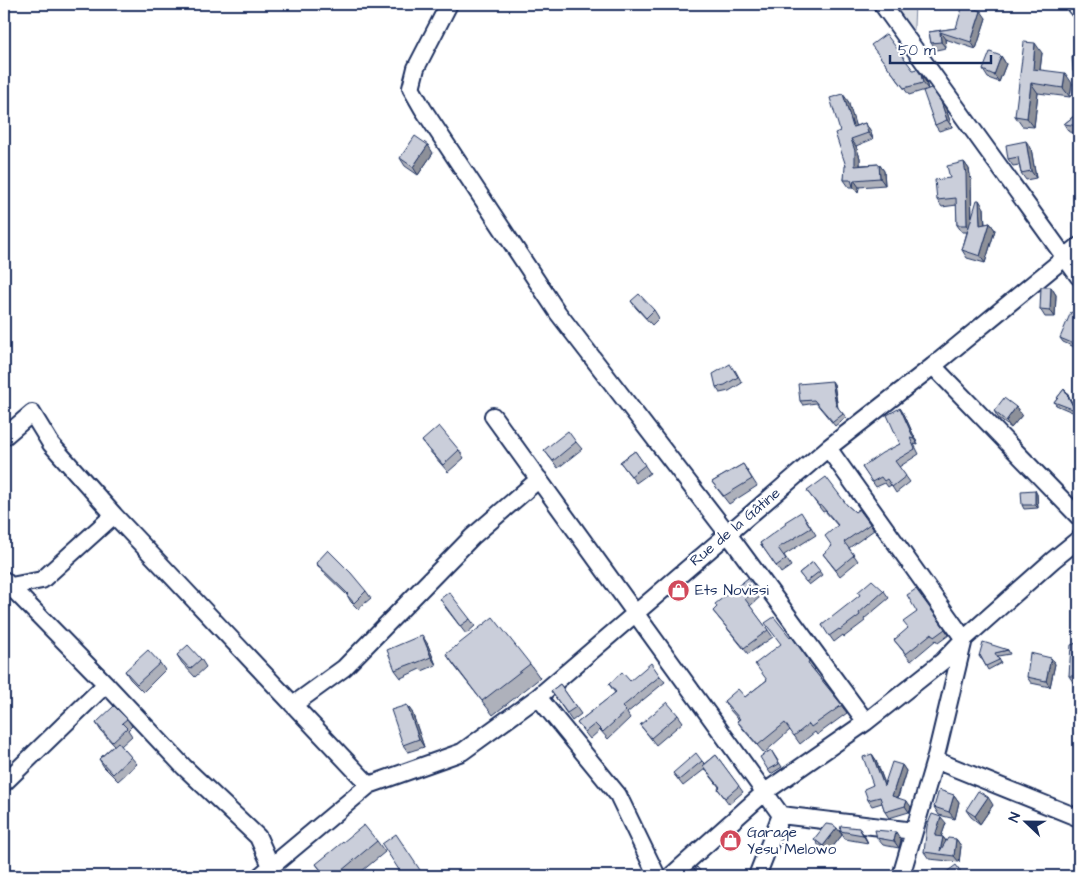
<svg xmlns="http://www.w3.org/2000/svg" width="1083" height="880" viewBox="0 0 1083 880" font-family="'Architects Daughter',sans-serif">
	<rect width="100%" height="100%" fill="#fff"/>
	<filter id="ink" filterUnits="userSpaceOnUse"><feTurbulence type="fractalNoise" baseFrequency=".02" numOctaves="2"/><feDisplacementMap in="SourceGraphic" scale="10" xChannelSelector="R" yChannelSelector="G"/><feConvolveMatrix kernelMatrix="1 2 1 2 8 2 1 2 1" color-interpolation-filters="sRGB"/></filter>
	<g filter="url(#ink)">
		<path fill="#dee1e7" stroke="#7c88a2" d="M882,4H915L913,48Z"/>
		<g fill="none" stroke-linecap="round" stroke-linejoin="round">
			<defs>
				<path id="minor" d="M449,4L416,68L411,88L423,109L558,313L728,534L866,722
					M882,4L1079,277
					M1074,4L1079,10
					M933,366L1079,517
					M493,416L781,815L757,876
					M4,437L32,413L51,444L114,515L369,785
					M828,448L964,639L935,760L901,876
					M4,580L106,684L184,767L258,837L271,866
					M5,592L11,586L42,580L114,515
					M538,697L618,795L657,876
					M293,705L344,668L472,537L539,479
					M935,760L1079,818
					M4,783L106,684
					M781,815L914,831
					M260,876L369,785L462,752L538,697L828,448L933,366L1079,246
					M671,876L765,792L866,722L943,661L964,639L1053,560L1079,539"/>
			</defs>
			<use href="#minor" stroke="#1b2f5e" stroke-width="20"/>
			<use href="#minor" stroke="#fff" stroke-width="16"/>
		</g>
		<path fill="#aeb1bb" stroke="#1b2f5e" d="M986,18L976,49L945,39L946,48L936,50L931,43L929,32L956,28Z
			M876,51L913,70L926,82L928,89L941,102L946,109L952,127L939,131L935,125L925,90L909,95Z
			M1042,53L1040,70L1072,83L1070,97L1038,93L1034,127L1022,126L1015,116Z
			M1001,56L1006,64L999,82L988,78L983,70Z
			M1079,56V78H1078L1073,71Z
			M848,101L855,126L865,123L870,130L873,139L856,146L860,158V165L879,164L884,171L885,185L859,187L858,193L854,187H849L844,180L846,166L840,131Z
			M1079,112V133L1069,132L1064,124Z
			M1031,148L1036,178L1026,180L1021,173L1019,165L1013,166L1008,159Z
			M433,153L418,175L405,166L400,158Z
			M964,162L969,169L971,181L972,218L984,208L985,224L990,223L995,230L985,263L967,258L962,250L967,232H962L957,225V205L942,207L937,200L950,178Z
			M1051,287L1056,295L1055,317H1045L1040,309Z
			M631,301L654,310L659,318L652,325L636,308Z
			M1079,315V349L1063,342L1060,338Z
			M735,370L742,383L729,391L720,393L716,387Z
			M834,384L838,408L846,417L835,426L816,403L803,405L800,401Z
			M1064,389L1067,392L1077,414L1056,405L1054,402Z
			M1016,407L1022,415L1011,428L999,419L994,411Z
			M904,414L918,445L914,444L919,454L899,467L910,482L896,493L891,485L888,487L885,483L876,487L862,467L900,444Z
			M422,441L459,450L464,458L448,472L427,448Z
			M576,442L582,449L558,468L544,450Z
			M635,451L650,473L636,483L620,462Z
			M743,464L757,486L729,504L712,482Z
			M807,491L847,505L855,512L859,509L874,530L849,548L858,561L840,576L823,554L832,546L838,526L825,511L823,512Z
			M1037,494L1038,508L1024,509L1022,505Z
			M806,519L816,535L784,555L791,566L781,573L760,543Z
			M813,562L822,575L809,585L799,573Z
			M316,563L366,591L371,598L358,609L351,602L347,595L320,569Z
			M748,578L761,596L750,606L773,637L748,654L713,611Z
			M916,589L949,635L938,643L936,640L911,661L894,640L908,629L917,612Z
			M884,591L889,598L864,619L865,621L844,637L843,635L834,642L822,625Z
			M445,607L470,619L475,626L466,634Z
			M791,636L815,669L814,670L847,713L817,735L815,732L800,744L790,730L764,753L743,729L737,721L739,720L729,709L724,701L745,697L767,680Z
			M1079,642V683L1073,682L1069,676Z
			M427,643L436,665L422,671L420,669L401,678L395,670Z
			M1008,650L1010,654L998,656L1001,663L988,670L982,659H981L979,656Z
			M446,654L530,664L540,678L493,715L456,668Z
			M177,655L201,659L206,667L195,677L182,663Z
			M1051,658L1055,664L1050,687L1031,683L1027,677Z
			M160,663L165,670L143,692L130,679L125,671Z
			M660,676L665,682L627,713L630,718L608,739L600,730L590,739L577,723L615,693L609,684Z
			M560,684L581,714L572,721L551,691Z
			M412,712L424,747L408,752L403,745Z
			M678,715L683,722L656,745L640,725Z
			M127,719L132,726L128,730L132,736L121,746L131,757L137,764L118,781L104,767L99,759L114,745L101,731L96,723Z
			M771,750L782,767L771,774L768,770Z
			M872,754L876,760L885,784L902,765L906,771L898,798L911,807L909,812L889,818L885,812L882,803L872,806L868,800L873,785Z
			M716,755L743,792L729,804L718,789L719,787L705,769L683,786L673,773L702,761L705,764Z
			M954,795L959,802L955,819L939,815L934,807Z
			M993,805L980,824L971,817L966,810Z
			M946,823L941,837H943L946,841L956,839L961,846L959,862L929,859L924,852Z
			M859,828L864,835L868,843L845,839L840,831Z
			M842,835L828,853L819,846L814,839Z
			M877,838L901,840L899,848L883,845Z
			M377,841L385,852L356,876H325L316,864Z"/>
		<path fill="#8d9099" stroke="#1b2f5e" d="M981,11L986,18L976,49L971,42Z
			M940,32L945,39L946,48L941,42Z
			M1035,43L1042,53L1039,79L1033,69Z
			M1001,56L1006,64L999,82L994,75Z
			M1065,73L1072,83L1070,97L1063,88Z
			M921,75L926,82L928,89L923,83Z
			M1031,83L1038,93L1034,127L1027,118Z
			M843,94L848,101L858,134L853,127Z
			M941,102L946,109L952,127L947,120Z
			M865,123L870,130L873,139L868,133Z
			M851,139L856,146L860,158V172L855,166Z
			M1026,141L1031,148L1036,178L1031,171Z
			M428,145L433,153L418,175L413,167Z
			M964,162L969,169L971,181L972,232L967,225Z
			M879,164L884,171L885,185L880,178Z
			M854,180L859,187L858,193L853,186Z
			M979,200L984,208L985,232L980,225Z
			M990,223L995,230L985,263L980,256Z
			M1051,287L1056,295L1055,317L1050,310Z
			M832,381L834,384L838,409L836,405Z
			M1064,389L1067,392L1077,414L1075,410Z
			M1016,407L1022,415L1011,428L1006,421Z
			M900,408L904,414L918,445L914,439Z
			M1035,490L1037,494L1038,508L1035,505Z
			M422,635L427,643L436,665L431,657Z
			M1051,658L1055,664L1050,687L1046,681Z
			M407,705L412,712L424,747L419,739Z
			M872,754L876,760L888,792L884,786Z
			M902,765L906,771L896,802L892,796Z
			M954,795L959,802L955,819L949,812Z
			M988,797L993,805L980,824L975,816Z
			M907,801L911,807L909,812L905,806Z
			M941,817L946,823L939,843L935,836Z
			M837,828L842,835L828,853L823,846Z
			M859,828L864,835L868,843L863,835Z
			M896,832L901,840L899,848L894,841Z
			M943,837L948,844L940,851Z
			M956,839L961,846L959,862L954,856Z"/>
		<path fill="#caceda" stroke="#1b2f5e" d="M963,5L981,11L971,42L940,32L941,42L931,43L929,32L956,28Z
			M886,34L913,70L917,69L921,75L923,83L904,88L871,45Z
			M1024,42L1035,43L1033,69L1065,73L1063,88L1031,83L1027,118L1015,116Z
			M990,52L1001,56L994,75L983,70Z
			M1079,56V70L1073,71L1072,57Z
			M931,88L941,102L947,120L935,125L923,91Z
			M843,94L853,127L865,123L868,133L851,139L855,151V166L879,164L880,178L854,180L853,186L851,180H844L845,166H846L835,133L840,131L830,98Z
			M1079,112V126L1064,124Z
			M415,136L428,145L413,167L400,158Z
			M1026,141L1031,171L1021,173L1018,157L1008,159L1006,145Z
			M964,162L966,174L967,225H957L956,198L937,200L935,180L950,178L947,166Z
			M977,200H979L980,225L990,223L980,256L962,250Z
			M1041,287H1051L1050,310L1040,309Z
			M639,294L654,310L646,318L631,301Z
			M1071,312L1079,315V346L1060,338Z
			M730,364L738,377L725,385L716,387L713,374Z
			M832,381L836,405L843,414L833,422L814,400L800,401L798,384Z
			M1064,389L1075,410L1054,402Z
			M1004,398L1016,407L1006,421L994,411Z
			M900,408L914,439L910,438L915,449L895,461L906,476L892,487L887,479L884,481L881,477L872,482L862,467L882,453L900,444L887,415Z
			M439,426L459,450L443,465L422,441Z
			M568,431L576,442L553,461L544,450Z
			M635,451L645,465L631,476L620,462Z
			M743,464L752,479L724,496L712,482Z
			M826,477L847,505L855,512L859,509L870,524L844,542L854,555L836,570L823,554L832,546L825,536L838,525L821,505L819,506L807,491Z
			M1035,490V505H1022L1021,491Z
			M1079,492V501L1075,496Z
			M801,512L811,528L778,548L786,559L776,566L760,543L786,524L785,522Z
			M328,550L351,573L366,591L354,603L347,595L348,594L316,563Z
			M813,562L820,571L806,582L799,573Z
			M748,578L757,589L745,599L768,630L744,648L713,611L717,607L715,604Z
			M872,580L884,591L859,613L860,615L840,630L839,629L829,636L822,625L860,595L858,592Z
			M916,589L945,629L934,637L932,633L906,654L894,640L908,628L903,622L917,612L907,595Z
			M449,592L470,619L460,626L440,599Z
			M493,617L530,664L482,701L446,654Z
			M774,617L790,637L791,636L809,661L808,663L842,705L811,727L809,724L794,736L785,723L758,745L737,721L740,719L724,701L738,689L745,697L767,680L755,664L781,644L765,623Z
			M422,635L431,657L416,663V662L395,670L387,650Z
			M983,642L1008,650L995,653L999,660L986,666L980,655L979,656Z
			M1079,642V676H1069L1071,645Z
			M188,645L201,659L190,669L177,655Z
			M148,650L160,663L137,684L125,671Z
			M1030,653L1051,658L1046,681L1027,677Z
			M651,663L660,676L622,707L626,711L603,732L595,724L585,732L577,723L616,692L609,684L622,672L630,681Z
			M560,684L576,707L567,713L551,691Z
			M667,702L678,715L651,738L640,725Z
			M407,705L419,739L403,745L391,710Z
			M114,706L127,719L122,723L127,728L112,742L96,723Z
			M118,742L131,757L113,774L99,759Z
			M771,750L779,764L768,770L760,757Z
			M696,753L702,761L679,780L673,773Z
			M872,754L884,786L892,762L902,765L892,796L907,801L905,806L885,812L880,797L868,800L864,789L873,785L863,757Z
			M716,755L739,786L725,798L718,789L720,787L703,766Z
			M939,790L954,795L949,812L934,807Z
			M978,791L988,797L975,816L966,810Z
			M932,814L941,817L935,836L943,837L940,851L948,838L956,839L954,856L924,852L927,826Z
			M826,824L833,825L837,828L823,846L814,839Z
			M364,825L377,841L335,876H326L316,864Z
			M841,826L859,828L863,835L840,831Z
			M875,830L896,832L894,841L877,838Z
			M396,834L424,876H403L382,844Z
			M956,865L964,876H941Z
			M697,867L704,876H687Z"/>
	</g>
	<defs>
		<symbol id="shop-disc" viewBox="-11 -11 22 22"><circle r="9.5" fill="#d1495b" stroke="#fff"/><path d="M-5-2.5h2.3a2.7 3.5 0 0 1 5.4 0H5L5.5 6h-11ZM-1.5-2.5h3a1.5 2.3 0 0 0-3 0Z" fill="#fff"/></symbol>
	</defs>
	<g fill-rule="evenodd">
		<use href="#shop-disc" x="666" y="578" width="25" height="25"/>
		<use href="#shop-disc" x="718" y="828" width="25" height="25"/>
	</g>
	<g text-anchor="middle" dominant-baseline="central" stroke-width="5" stroke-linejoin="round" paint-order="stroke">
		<g font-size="15" fill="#1b2f5e" stroke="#fff">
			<text transform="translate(735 527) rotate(-40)">Rue de la Gâtine</text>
		</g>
		<g font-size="15" fill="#1b2f5e" stroke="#fff" text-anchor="start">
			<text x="695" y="590">Ets Novissi</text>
			<text x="747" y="832">Garage<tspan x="747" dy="17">Yesu Melowo</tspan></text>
		</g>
	</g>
	<rect width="1083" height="880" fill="none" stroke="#fff" stroke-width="20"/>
	<rect x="10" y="10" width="1063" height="860" fill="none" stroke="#1b2f5e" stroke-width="2" filter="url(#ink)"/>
	<g transform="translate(1026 822) rotate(292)" stroke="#ffffff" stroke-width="4" paint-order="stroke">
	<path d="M0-4L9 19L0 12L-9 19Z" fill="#1b2f5e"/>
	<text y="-8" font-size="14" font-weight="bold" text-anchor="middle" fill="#1b2f5e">N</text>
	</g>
	<path d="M890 55v8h101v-8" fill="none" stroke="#1b2f5e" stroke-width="2.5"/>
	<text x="898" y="55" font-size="15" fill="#1b2f5e" stroke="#ffffff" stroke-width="4" paint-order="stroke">50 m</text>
</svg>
